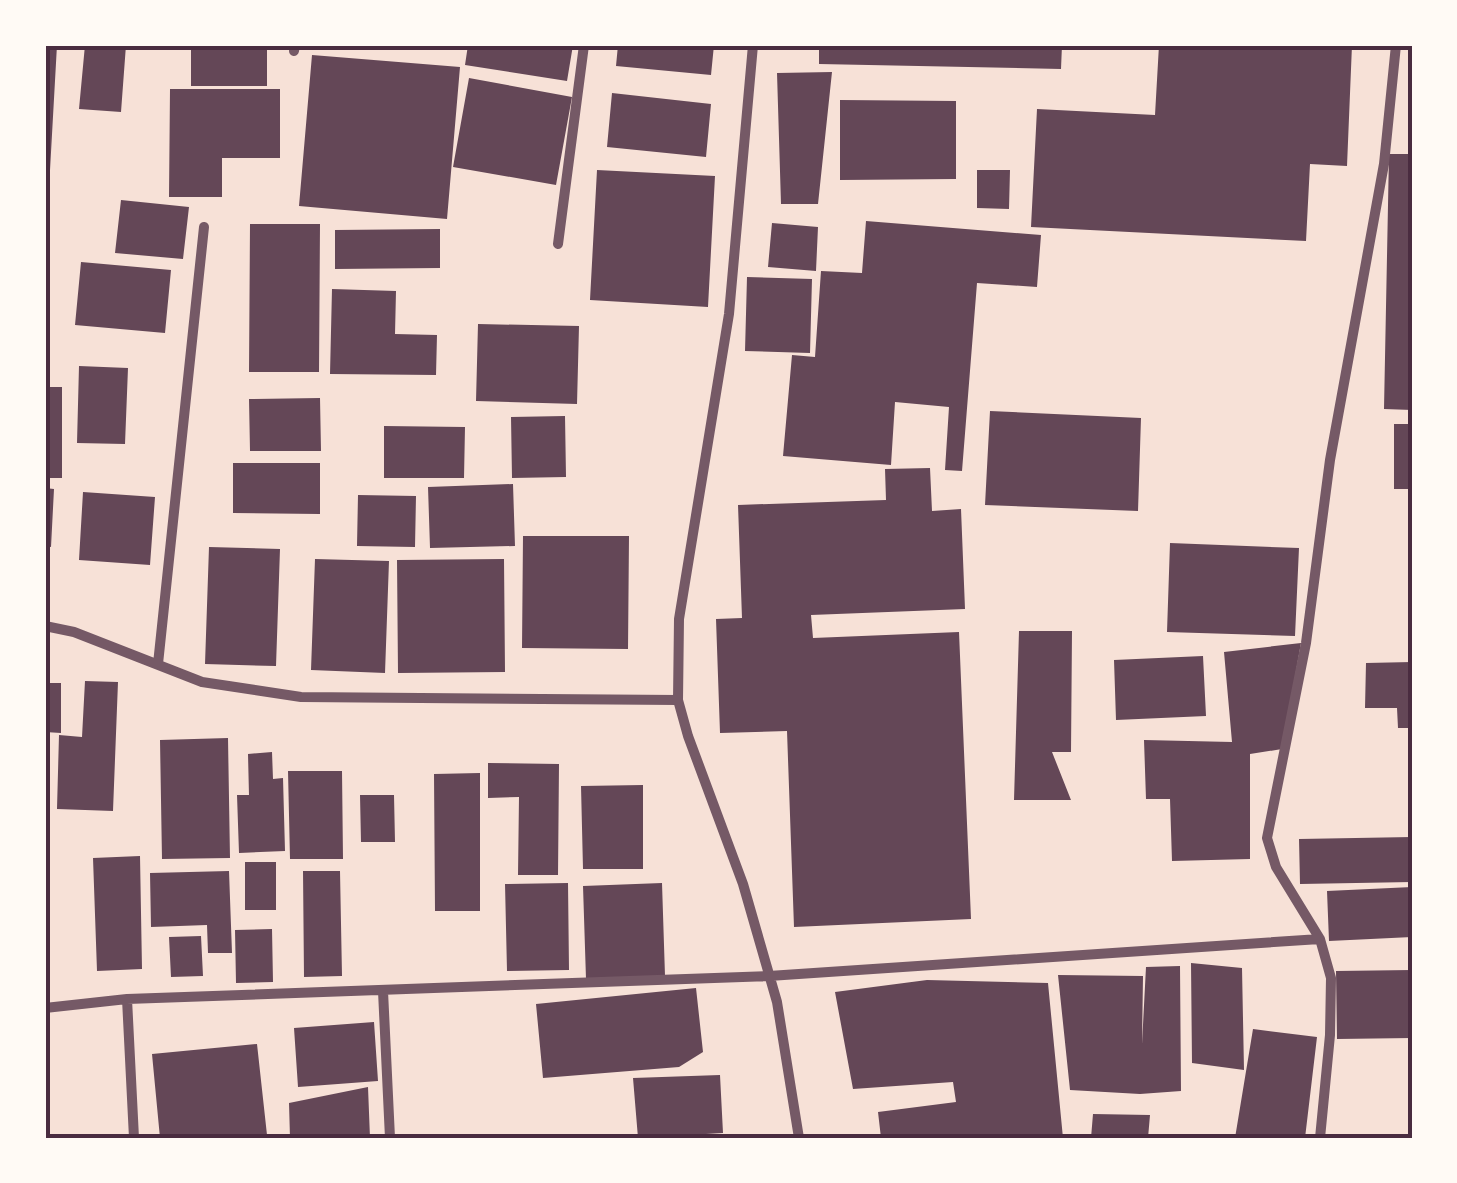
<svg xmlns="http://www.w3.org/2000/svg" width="1457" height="1183" viewBox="0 0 1457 1183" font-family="'Sofia Sans Condensed',sans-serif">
	<rect width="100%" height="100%" fill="#f7e1d7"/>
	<path fill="#644757" d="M45,45H57L49,188H45Z
		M85,45H126L121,112L79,109Z
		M191,45H267V86H191Z
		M468,45H573L567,81L465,65Z
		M618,45H714L711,75L616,66Z
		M819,45H1062L1061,69L819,64Z
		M1159,45H1352L1347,166L1310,164L1306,241L1031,227L1037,109L1155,115Z
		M312,55L460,67L447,219L299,206Z
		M832,72L818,204H781L777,73Z
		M469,78L572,97L556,185L453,167Z
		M170,89H280V158H222V197H169Z
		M612,93L711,104L706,157L607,147Z
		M840,100L956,101V179L840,180Z
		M1389,154H1412V410L1384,409Z
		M597,170L715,176L708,307L590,300Z
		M977,170H1010L1009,209L977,208Z
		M121,200L189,207L183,259L115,253Z
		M866,221L1041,235L1037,287L977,283L962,471L945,470L949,407L895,402L891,465L783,456L792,355L815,357L821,271L862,273Z
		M772,223L818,227L816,271L768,267Z
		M250,224H320L319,372H249Z
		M440,229V268L335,269V230Z
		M81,262L171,270L165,333L75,325Z
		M747,277L812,279L810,353L745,351Z
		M332,289L396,291L395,334L437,335L436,375L330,374Z
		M478,324L579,326L577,404L476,401Z
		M79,366L128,368L125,444L77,443Z
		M45,387H62V478H45Z
		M320,398L321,451H250L249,399Z
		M990,411L1141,418L1138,511L985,505Z
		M565,416L566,477L512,478L511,417Z
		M1394,424H1412V489H1394Z
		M384,426L465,427L464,478H384Z
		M233,463H320V514L233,513Z
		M930,468L932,511L961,509L965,609L811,615L813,638L959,632L971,919L794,927L787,731L720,733L716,619L742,618L738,505L886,500L885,469Z
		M513,484L515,546L430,548L428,487Z
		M45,488L54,489L51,547L45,546Z
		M83,492L155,497L150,565L79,560Z
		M358,495L416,496L415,547L357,546Z
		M523,536H629L628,649L522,648Z
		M1170,543L1299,548L1295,636L1167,632Z
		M209,547L280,549L276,666L205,664Z
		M315,559L389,561L385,673L311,670Z
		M504,559L505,672L398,673L397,560Z
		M1019,631H1072L1071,752H1052L1071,800H1014Z
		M1301,643L1282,749L1250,754V859L1172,861L1170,799H1146L1144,740L1232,742L1224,652Z
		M1203,656L1206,716L1116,720L1114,660Z
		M1412,662V728H1398L1397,708H1365L1366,663Z
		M85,681L118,682L113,811L57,809L59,735L82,737Z
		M45,683H61V733L45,732Z
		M228,738L230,858L162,859L160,740Z
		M272,752L273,779L283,778L285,851L239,853L237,795H249L248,754Z
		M488,763L559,764L558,875H518L519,797L488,798Z
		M288,771H342L343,859H290Z
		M480,773V911H435L434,774Z
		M643,785V869H583L581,786Z
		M360,795H394L395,842H361Z
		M1412,837V882L1300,884L1299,839Z
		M140,856L142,969L97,971L93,858Z
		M245,862H276V910H245Z
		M229,871L232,953H208L207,925L151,927L150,873Z
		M303,871H340L342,976L304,977Z
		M568,883L569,970L507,971L505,884Z
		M662,883L665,976L586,979L583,886Z
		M1412,887V937L1329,941L1327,891Z
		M272,929L273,982L236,983L235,930Z
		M201,936L203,976L171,977L169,937Z
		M1191,963L1242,968L1244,1070L1192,1063Z
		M1180,966L1181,1091L1140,1094L1070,1090L1058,975L1143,976L1142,1044L1146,967Z
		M1412,970V1038L1337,1039L1336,971Z
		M927,980L1048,983L1063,1138H881L878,1112L956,1102L953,1082L853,1089L835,992Z
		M696,988L703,1052L679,1067L543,1078L536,1004Z
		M374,1022L378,1081L298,1087L294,1028Z
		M1253,1029L1317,1037L1305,1138H1235Z
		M257,1044L267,1135L160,1138L152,1054Z
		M720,1075L723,1133L638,1138L633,1078Z
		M368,1087L370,1138H290L289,1103Z
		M1093,1114L1150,1115L1148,1138H1091Z"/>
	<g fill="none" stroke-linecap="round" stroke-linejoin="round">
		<path stroke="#755966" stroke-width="10" d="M753,45L729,314L679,619L678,700L688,736L743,884L777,1002L799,1138
			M294,51L295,45
			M558,244L584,45
			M45,626L74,632L202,682L301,697L678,700
			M158,664L204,227
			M383,991L390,1138
			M127,999L134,1138
			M45,1008L127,999L769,976L1320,939
			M1320,1138L1330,1035L1331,978L1320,939L1276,867L1267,838L1306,643L1330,460L1384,164L1396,45"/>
	</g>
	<rect width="1457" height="1183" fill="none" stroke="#fffaf5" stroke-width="95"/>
	<rect x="48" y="48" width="1362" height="1088" fill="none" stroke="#4a2c40" stroke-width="4"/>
</svg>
